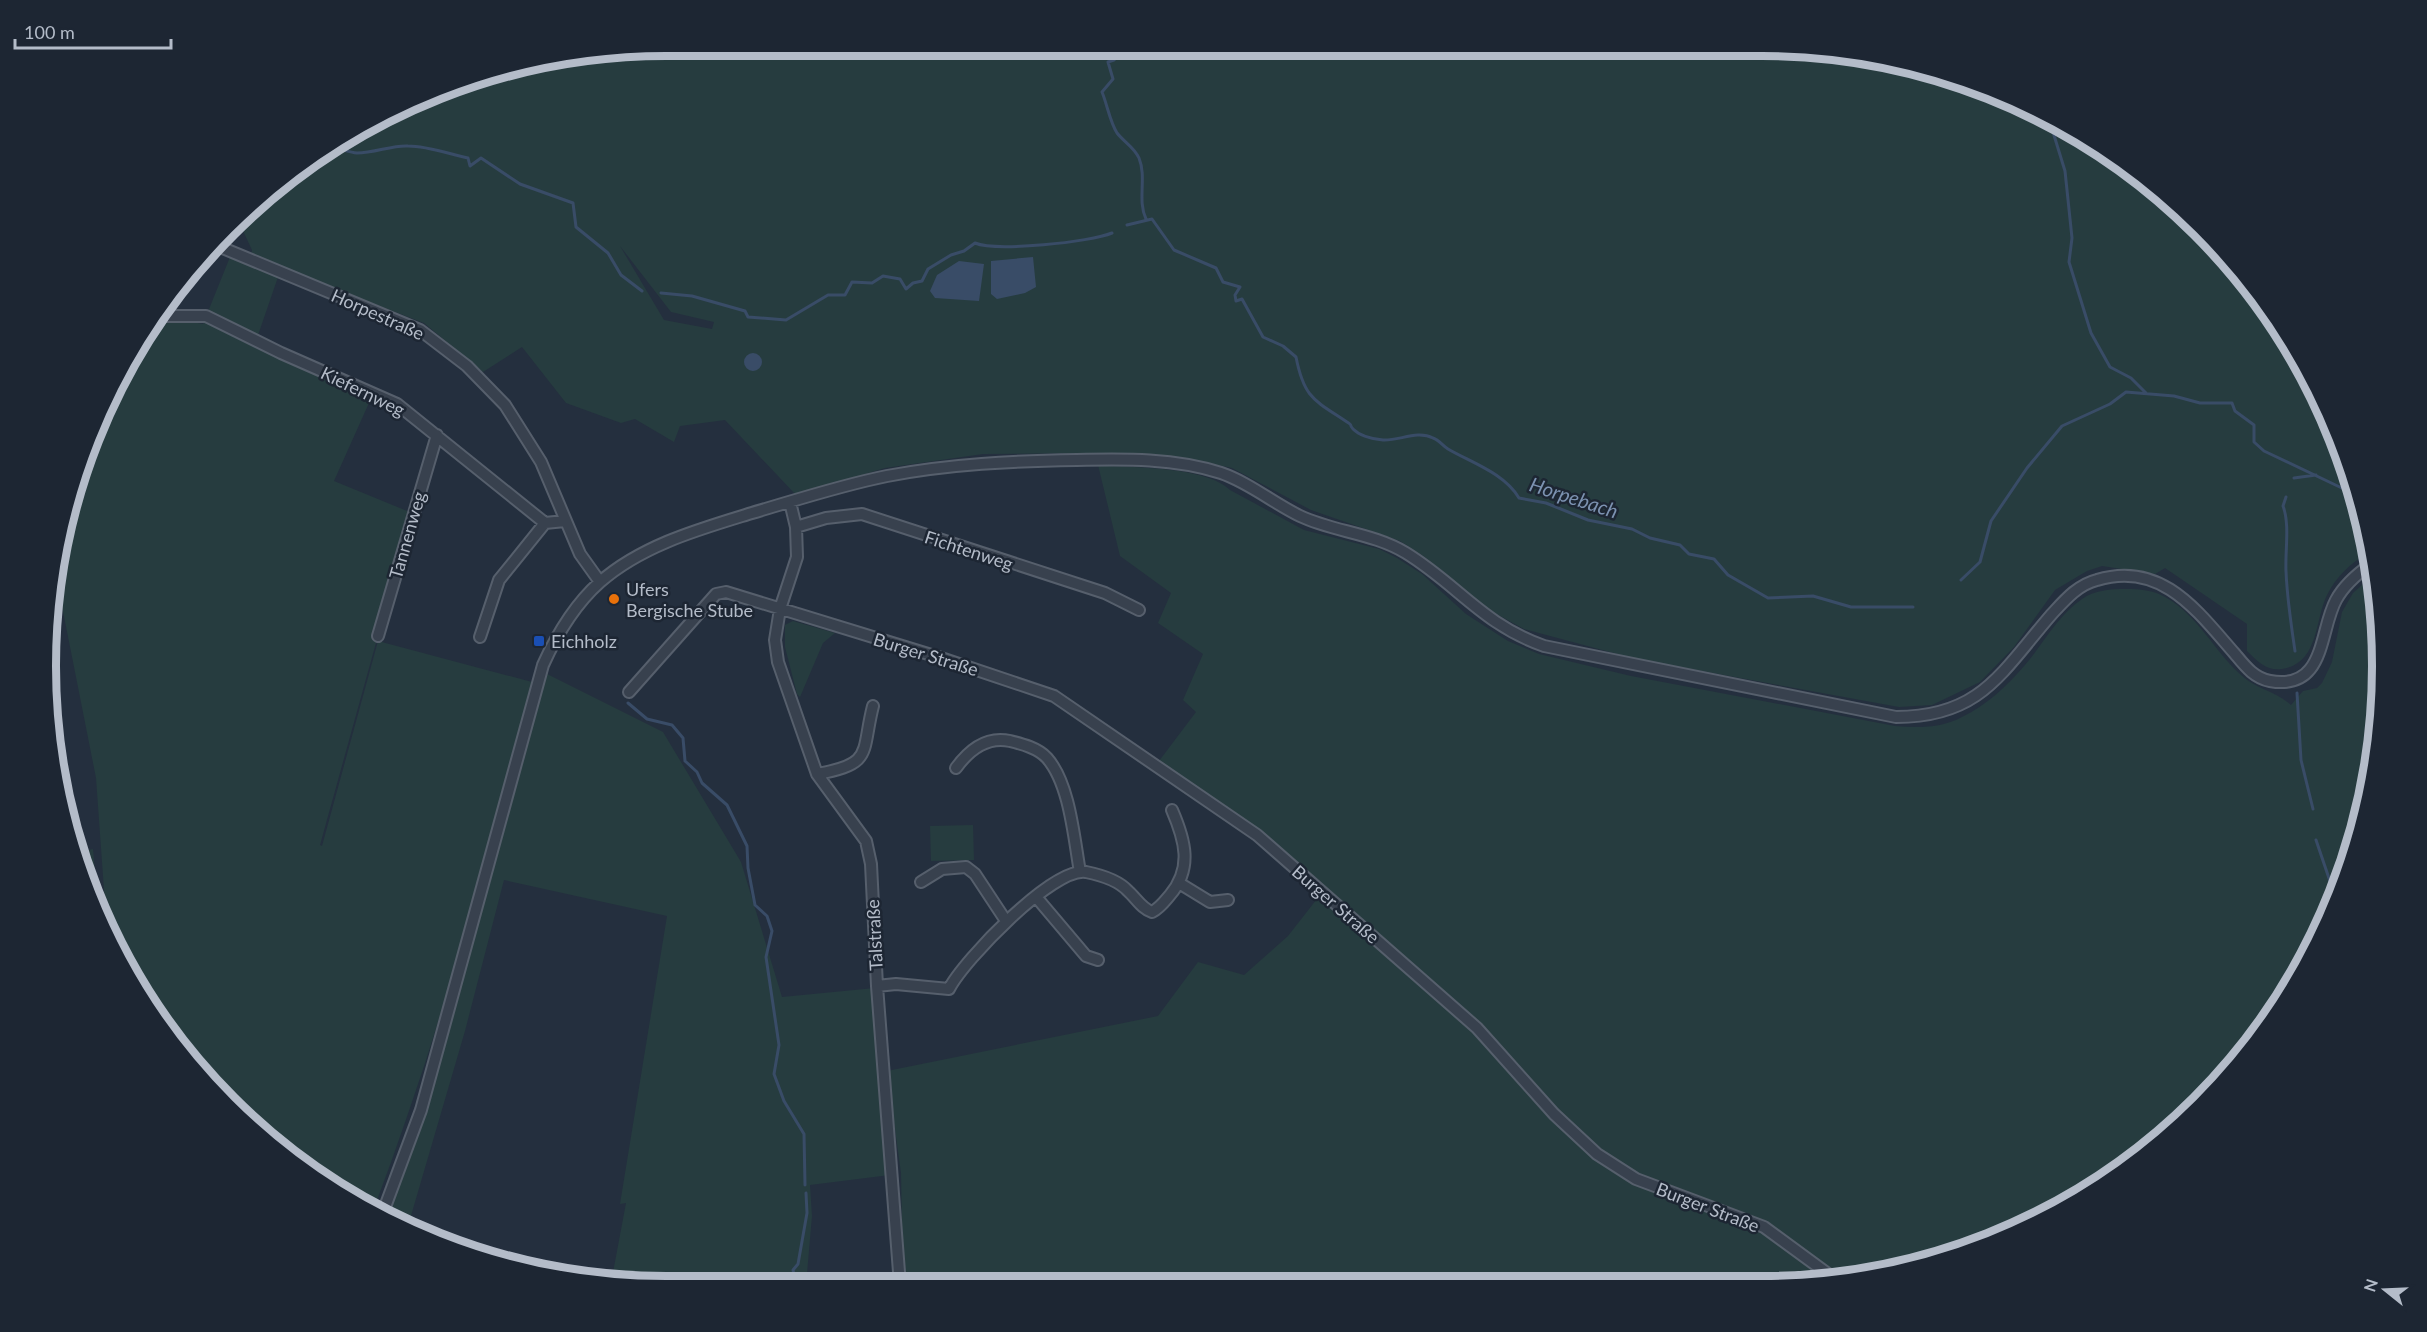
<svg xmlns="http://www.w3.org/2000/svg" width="2427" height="1332" viewBox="0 0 2427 1332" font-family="Lato,sans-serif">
	<rect width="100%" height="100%" fill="#242f3e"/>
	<path fill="#263c3f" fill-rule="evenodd" d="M666,45L1801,46L1922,66L2071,128L2170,199L2253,288L2318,391L2361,505L2369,553C2351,562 2336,577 2327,595C2315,619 2319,659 2287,668C2268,673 2259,663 2247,651V624L2165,568L2155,574L2102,566L2087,571L2055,590L2014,647L1980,682L1932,705L1899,707L1636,659L1524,629L1491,611L1426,558L1400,541L1311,510L1232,468L1180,457L1090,453L983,454L885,468L796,495L725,420L680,426L674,442L635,419L621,423L566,403L522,347L483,372L424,323L251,257L252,250L238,220L288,174L356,128L466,78L545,57ZM620,246L671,312L714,322L712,329L664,320Z
		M230,257L278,277L255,344L373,394L334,481L412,513L320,845L322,846L378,641L532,682C488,861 438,1039 373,1211L356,1204L288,1158L199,1076L149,1011L107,932L96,778L55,571L66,506L92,428L149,321L159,316L203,324Z
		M1098,465C1132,468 1206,466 1230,490L1304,530L1379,549L1397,558L1422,574L1466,614L1508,641L1539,654L1631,676L1895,726C1918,728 1942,728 1962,717C1987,705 2007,686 2025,665C2044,643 2057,616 2082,599C2094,590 2111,589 2126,589C2140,589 2153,590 2165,597C2198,615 2214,651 2241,675C2257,690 2276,691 2291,705L2303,691L2317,688L2322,683L2332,662L2342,612L2353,593L2372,576L2381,625L2377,747L2349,865L2299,976L2228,1076L2106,1182L1961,1254L1843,1281L1799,1247L1642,1178L1607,1158L1325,888L1239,815L1159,761L1196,712L1183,700L1203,654L1158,623L1171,593L1120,556Z
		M793,621L835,633L823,643L800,697L797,694L785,647V625Z
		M545,673L663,732L741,862L782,997L875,988L890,1175L810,1185L812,1216L806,1285L626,1286L611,1283L626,1203L620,1204L667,916L504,880L465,1031L408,1226L387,1217Z
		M973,825L974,860L931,861L930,826Z
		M93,849L99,915L75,853Z
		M1320,895L1453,1011L1600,1160L1763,1229L1832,1282L951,1285V1279L903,1283L901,1173L887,1071L1158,1016L1198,962L1244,975L1288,936Z"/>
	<path fill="#394c67" d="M1033,257L1036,287L1025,293L997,299L991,294V261Z
		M959,261L984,264L979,301L935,298L930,291L937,275Z
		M744 362a9 9 0 1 1 18 0a9 9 0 1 1-18 0Z"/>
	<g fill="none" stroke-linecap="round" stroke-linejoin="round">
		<path stroke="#394c67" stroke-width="3" d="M1128,46L1114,60L1108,62L1113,79L1102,92C1107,104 1110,122 1117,133C1124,142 1134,147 1139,158C1147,178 1137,200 1146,219
			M2049,119L2065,171L2072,238L2069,262L2091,333L2110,367L2131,378L2146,393
			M325,148C336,146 346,152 357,153C375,153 392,145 408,146C428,146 449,154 468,158L470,166L481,158L520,184L573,203L576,227L608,253L621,275L642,291
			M1127,225L1152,219L1174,250L1216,268L1223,282L1240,287L1235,295L1236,301L1242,299L1263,337L1283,346L1296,357C1304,398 1314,400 1347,422C1354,426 1348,424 1353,429C1361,437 1373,439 1383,440C1399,441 1417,430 1433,438C1439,440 1443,446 1448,449C1472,463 1504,473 1519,498L1546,503L1588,520L1632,529L1650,538L1680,545L1689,554L1714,559L1728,575L1768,598L1813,596L1851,607H1913
			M661,293L692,296L745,311L748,317L786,320L828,295H845L852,282L872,283L883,276L900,279L906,289L913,283L922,281L928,269L951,255L964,251L975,243C996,252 1091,242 1112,233
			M2294,478L2316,475
			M2286,497L2283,506C2290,524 2285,551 2286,571C2287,598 2291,624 2295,651
			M1961,580L1980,562L1991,521L2027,468L2062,426L2110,404L2126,392L2174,396L2200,403H2232L2235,411L2254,425V442L2264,451L2346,490L2354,487
			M2297,693L2301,760L2313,809
			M628,703L647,719L672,725L683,738L685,761L697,772L702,783L727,805L747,846L748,868L755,905L767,916L772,931L766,957L779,1045L774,1074L784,1101L804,1134L805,1185
			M2316,840L2335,896
			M796,1285L793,1270L798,1264L807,1213L806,1193"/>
		<defs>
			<path id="minor" d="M213,244L420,330L467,366L505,405L541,462L580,554L600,582
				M154,316H206L281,353L397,404L545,523L565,521
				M790,502L796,527L797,557L780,609L775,640L778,662L817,774L866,841L871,864L877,986L900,1285
				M796,527L826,518L862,514L1105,593L1139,610
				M378,636L437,435
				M480,637L499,580L545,523
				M629,692L716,594L726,592L938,657L1054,696L1257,835L1477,1028L1554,1114L1597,1154L1636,1179L1764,1227L1839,1282
				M956,768C969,750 987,736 1010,741C1022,744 1038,748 1047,758C1070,784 1074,839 1080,872
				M817,774C874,764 861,753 873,706
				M921,882L942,869L966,867L975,874L1006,921
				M1179,883L1210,902L1228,900
				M1037,898L1086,956L1098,960
				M877,986L896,984L949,989C964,960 1053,867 1086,872C1101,875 1118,880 1128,891C1136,898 1142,909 1152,912C1160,908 1164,902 1170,895C1193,868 1185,840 1172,810
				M382,1215L421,1110L543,665C557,634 574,605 600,582C642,545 700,529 752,513C796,500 842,485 887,476C950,464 1013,461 1077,460C1125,459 1175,458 1221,473C1250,483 1273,503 1300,516C1334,532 1373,533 1406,553C1458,585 1482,624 1544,646L1896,717C1980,717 2001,673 2051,615C2064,601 2077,585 2097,580C2162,560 2198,612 2235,654C2245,666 2254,678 2270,681C2326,691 2319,631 2336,600C2344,585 2357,574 2371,564"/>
		</defs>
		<use href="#minor" stroke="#565f6c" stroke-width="14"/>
		<use href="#minor" stroke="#38414e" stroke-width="10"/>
	</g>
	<circle fill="#e8710a" stroke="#1d2633" stroke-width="2" cx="614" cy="599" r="6"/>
	<rect fill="#1a4fb4" stroke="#1d2633" stroke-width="2" x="533" y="635" width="12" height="12" rx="3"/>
	<g text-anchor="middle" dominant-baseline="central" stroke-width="5" stroke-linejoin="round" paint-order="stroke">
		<g font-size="18" fill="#b4bcc9" stroke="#1d2633">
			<text transform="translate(378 314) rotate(24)">Horpestraße</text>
			<text transform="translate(363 391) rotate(26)">Kiefernweg</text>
			<text transform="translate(407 535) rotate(-74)">Tannenweg</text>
			<text transform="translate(969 550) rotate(18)">Fichtenweg</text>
			<text transform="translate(926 654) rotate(17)">Burger Straße</text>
			<text transform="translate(1336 904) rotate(41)">Burger Straße</text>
			<text transform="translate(874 935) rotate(-93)">Talstraße</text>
			<text transform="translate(1708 1207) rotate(21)">Burger Straße</text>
		</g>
		<g font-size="18" fill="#b4bcc9" stroke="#1d2633" text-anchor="start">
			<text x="626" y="589">Ufers<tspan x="626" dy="21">Bergische Stube</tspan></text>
			<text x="551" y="641">Eichholz</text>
		</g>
		<g font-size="20" font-style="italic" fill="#7c92b1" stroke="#1d2633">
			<text transform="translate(1574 497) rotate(18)">Horpebach</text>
		</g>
	</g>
	<path d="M0 0H2427V1332H0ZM666 56H1762A610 610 0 0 1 2372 666V666A610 610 0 0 1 1762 1276H666A610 610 0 0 1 56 666V666A610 610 0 0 1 666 56Z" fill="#1d2633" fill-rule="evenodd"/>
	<path fill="none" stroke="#b4bcc9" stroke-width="8" d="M666 56H1762A610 610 0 0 1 2372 666V666A610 610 0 0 1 1762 1276H666A610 610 0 0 1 56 666V666A610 610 0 0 1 666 56Z"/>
	<g transform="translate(2385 1290) rotate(288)" stroke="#1d2633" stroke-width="4.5" paint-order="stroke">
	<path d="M0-4.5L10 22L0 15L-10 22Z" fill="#b4bcc9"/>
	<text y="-9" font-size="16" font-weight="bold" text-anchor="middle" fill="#b4bcc9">N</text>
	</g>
	<path d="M15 39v9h156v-9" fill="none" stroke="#b4bcc9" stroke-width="3"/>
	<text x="24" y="39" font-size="18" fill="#b4bcc9" stroke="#1d2633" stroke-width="4.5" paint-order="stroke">100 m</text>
</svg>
